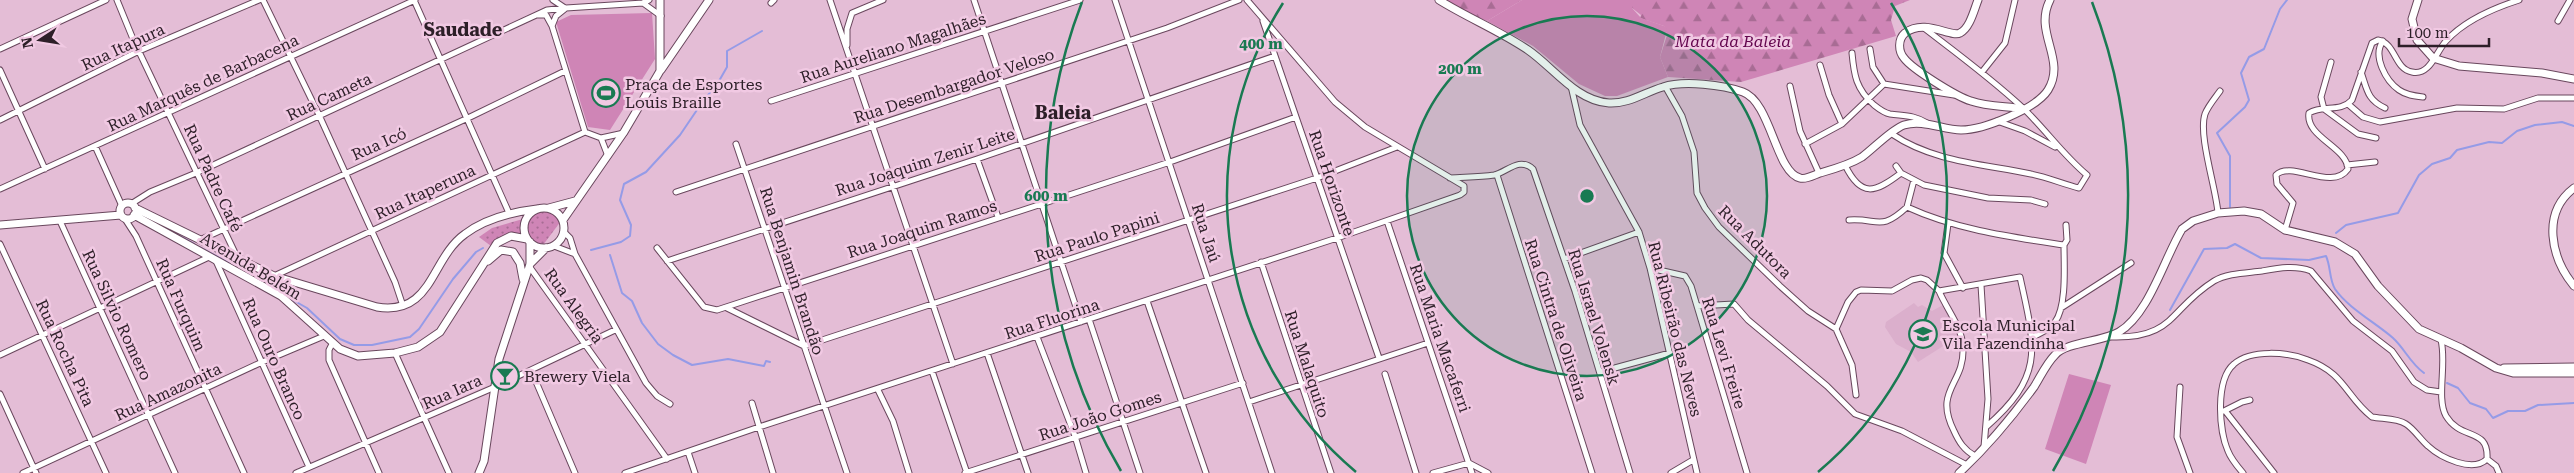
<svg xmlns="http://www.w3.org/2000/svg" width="2574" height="473" viewBox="0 0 2574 473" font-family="'Roboto Serif',serif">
	<defs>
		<pattern id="forest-firs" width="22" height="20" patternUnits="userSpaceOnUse" patternTransform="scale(1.25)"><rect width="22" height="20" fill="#cf85b6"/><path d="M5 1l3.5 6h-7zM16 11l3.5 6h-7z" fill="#a86c94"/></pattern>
		<pattern id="park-dots" width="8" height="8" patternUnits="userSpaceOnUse" patternTransform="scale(1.25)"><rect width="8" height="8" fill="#cf85b6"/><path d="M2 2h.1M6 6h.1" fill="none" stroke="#a86c94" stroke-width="1.8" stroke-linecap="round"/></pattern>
	</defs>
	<rect width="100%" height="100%" fill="#e4bdd6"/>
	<path fill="#dbafcc" d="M1914,303L1918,307L1922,305L1932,311L1943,305L1951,319L1950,324L1961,341L1953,346L1948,343L1918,362L1911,352L1896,344L1885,327L1886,322Z"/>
	<path fill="url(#forest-firs)" d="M1445,0H1522L1487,21L1453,7Z
		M1632,0H1910L1895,6L1891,20L1896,36L1741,82L1668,77L1660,57L1667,35L1664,26L1640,18L1641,15L1632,8Z"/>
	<path fill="url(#park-dots)" d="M543,209L554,212L561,221L543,245L532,241C522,228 527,214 543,209Z
		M523,219L521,226L523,235C511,231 499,236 491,246L479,237L492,228Z"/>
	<path fill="#cf85b6" d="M1522,0H1632V8L1641,18L1664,26L1667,30L1660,57L1668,77L1617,96H1605L1579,84L1533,46L1487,21Z
		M652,13L655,59L610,130L588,127L556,22L571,15Z
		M2069,374L2111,385L2086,464L2045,449Z"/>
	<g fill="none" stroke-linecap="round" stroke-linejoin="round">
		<path stroke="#959be7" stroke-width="2" d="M2230,207V156L2217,133L2245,107L2249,100L2241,73L2249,57L2264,49L2280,9L2287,0
			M174,233L194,244
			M2336,233L2346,225L2398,213L2419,175L2432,164L2450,158L2457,150L2489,142L2502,143L2517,131L2535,125L2562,122L2574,126
			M199,247L229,263
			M591,250L621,242L630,236L631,225L620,200L624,184L646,172L680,135L701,104L719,81L727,67V51L762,31
			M610,255L622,293L632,301L642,323L658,344L673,355L692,365L728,359L764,366L766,361L770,362
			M284,295L307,308L340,339L354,345H372L410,337L419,329L453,279L476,252L483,248
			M2170,310L2204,249L2227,248L2235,244L2261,258L2309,260L2326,256C2331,267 2329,279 2335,289C2348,308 2376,323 2393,338C2405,349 2410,363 2424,373
			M2447,383L2458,388L2470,403L2486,409L2493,418L2508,411H2525L2538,405L2574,403"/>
		<defs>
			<path id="street" d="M117,0L133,39L237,257
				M263,0L319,115L395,282L403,306
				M414,0L509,213
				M553,0L565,8
				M830,0L953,364
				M974,0L1081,322
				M1115,0L1272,473
				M643,3L661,16
				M771,3L774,0
				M538,15H546L552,26
				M1263,21L1379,358
				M2558,21L2570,0
				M2383,41C2372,56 2386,81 2399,90C2406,95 2414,96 2423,97
				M847,45V29L852,13L883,0
				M0,49L106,0
				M1870,49L1873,67L1884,84L1954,95
				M1852,53C1854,75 1856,89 1874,105C1879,109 1884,113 1890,114C1905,116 1914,115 1927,123
				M2331,62L2321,97L2324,109L2358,134L2376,138
				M1820,65L1829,95L1842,124
				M0,70L45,169
				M1982,72L2005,43L2015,0
				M2361,72C2367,89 2367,100 2385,108
				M1571,86L1580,125L1639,232L1650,268L1697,473
				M1665,86L1682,116L1694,152L1697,193L1705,208L1719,227L1780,286L1808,311L1836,329L1852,365L1856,395
				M1790,86L1800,131L1819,173
				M771,101L1080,0
				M2348,104L2363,117L2380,122L2457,108L2504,109L2538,98H2574
				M0,120L139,51L259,0
				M1997,121L2025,131L2055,147
				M624,133L601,138L585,132L552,26L556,16L566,8L643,3L649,0
				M1892,134C1933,162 1984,164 2031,174C2047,177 2063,184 2079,188L2087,175C2063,155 2046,130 2023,108C1992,79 1958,54 1924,28
				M601,138L608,156
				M736,144L847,473
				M1805,144L1842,124L1884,84
				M95,146L122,206
				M977,159L998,217
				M1845,165C1861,198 1875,193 1901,173
				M2347,165L2375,162
				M1896,166L1901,173L1924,185L1988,198L2031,200L2045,204
				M1497,175L1592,473
				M1450,178C1465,177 1480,177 1494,175C1506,173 1519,156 1533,169L1575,291L1630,473
				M0,189L415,0
				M676,192L1167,28L1239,0
				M131,204L150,192L196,173L547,10L566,8
				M1907,207L1914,180
				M2218,213C2216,188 2198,135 2205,114C2208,106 2215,98 2220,91
				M125,219L136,236L244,473
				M1849,220C1879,218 1880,232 1907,207C1957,230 2011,237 2064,245
				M60,221L175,473
				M1387,221L1472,473
				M1948,224L1944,253L1963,288
				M2285,230L2293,203L2277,184L2276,175C2292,160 2332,192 2348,169C2347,147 2305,137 2309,113C2323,104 2340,113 2352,100L2372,43L2378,40C2396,43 2394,69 2412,72C2430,76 2436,52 2446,41C2464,21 2494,8 2519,0
				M564,232L570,238L575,254L646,383L657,396L670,404
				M202,239L468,118L565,71
				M0,244L106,473
				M554,246L575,254
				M657,248L704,307L717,310L1170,162L1296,117
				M1564,259L1639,232
				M216,261L309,467
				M667,261L977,159L1275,56
				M1261,262L1331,473
				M529,266L667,459
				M1650,268L1685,276L1691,286L1747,473
				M274,276L585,132
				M1981,285L1988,399L1984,447
				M1939,291C1947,310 1962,327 1963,347C1965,385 1933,389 1954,431C1959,442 1964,450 1975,456
				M1147,301L1206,473
				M1697,306L1734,304L1748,320L1827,386L1855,414L1902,431L1967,465
				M727,308L804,346L1317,178L1397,147
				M2061,308L2131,263
				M1089,319L1140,473
				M1836,329L1848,302L1856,292L1861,290L1892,291L1912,280L1921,278L1927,280L1939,291L2020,277C2035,346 2046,375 1986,427
				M1037,337L1075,436L1086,473
				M2033,337C2040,333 2050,330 2055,322C2067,306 2064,265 2064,245L2067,240L2066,225
				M2111,337C2175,339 2169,309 2214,281C2227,273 2247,273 2262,271C2279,268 2295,265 2311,271L2353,321L2392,351L2414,382L2427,390L2441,392
				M332,344L329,350V360L379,473
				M395,353L449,473
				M987,353L1028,473
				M0,355L209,257
				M531,370L575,473
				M932,371L967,473
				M1600,372L1670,353
				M1385,374L1416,473
				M2180,387L2177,437L2190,473
				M878,390L893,421L909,473
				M0,394L36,473
				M1249,402L1428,343
				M752,403L773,473
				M2224,411L2242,402L2250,400
				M2226,412L2274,473
				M688,452L695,473
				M2487,459L2496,466L2499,473
				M1469,463L1488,473
				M23,473L260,363L324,336
				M296,473L495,387L615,330
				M625,473L759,427L1337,238L1460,195L1464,192V186L1365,127L1335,102L1247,0
				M965,473L1243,383
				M1433,473L1469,463
				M1671,473L1693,460
				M2243,473C2237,466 2231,459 2228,451C2219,431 2215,380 2234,364C2251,349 2288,352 2308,360C2345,373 2346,397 2372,417C2382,419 2397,418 2406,424C2414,429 2420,439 2428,446C2441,458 2473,473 2487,459C2489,427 2461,441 2446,416C2436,398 2447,364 2441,340"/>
			<path id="secondary" d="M1439,0C1468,18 1500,31 1528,50C1553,67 1576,101 1609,103C1629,104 1645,92 1663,87C1684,80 1723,85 1743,92C1771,102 1776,173 1800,178C1806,180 1814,175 1820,173C1834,169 1849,165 1862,157C1873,149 1892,129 1904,125C1923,119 1943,130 1961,130C1983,130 2036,109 2048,90C2067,59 2033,33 2050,0
				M1978,0C1974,10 1970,28 1960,33C1951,38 1925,18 1905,33C1898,39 1898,51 1904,58C1912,69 1957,97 1971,101C1988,107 2007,106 2024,109
				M2418,0L2412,19L2417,40L2433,58L2459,66L2542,73L2574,79
				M661,70L709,0
				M2574,188C2541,213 2551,258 2574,286
				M120 211a8 8 0 1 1 16 0a8 8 0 1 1-16 0Z
				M524 228a20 20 0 1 1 40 0a20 20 0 1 1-40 0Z
				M135,208L274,276L377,307C433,316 430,259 465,234C486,218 512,212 537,209
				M549,208L575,201
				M134,215L281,296L340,349L358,356L395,353L418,347L440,332L497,243L511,236L527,239
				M563,220L624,132L660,71V0
				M0,225L121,215
				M488,261L501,250L513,252L520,263L523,279
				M530,264L546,248
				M2504,368L2574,367
				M479,473L484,461L499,359L530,264V242
				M1959,473C1986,448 2012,417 2034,387C2041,376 2046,364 2055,355C2066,342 2102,342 2119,332C2149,314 2164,259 2182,229L2193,221L2218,213L2244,211L2261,214L2285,230L2335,242L2355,254L2378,286L2419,329L2461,348L2496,368L2513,373H2574"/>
		</defs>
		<use href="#street" stroke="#69475d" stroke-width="7"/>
		<use href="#secondary" stroke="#69475d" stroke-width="9"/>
		<use href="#street" stroke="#fff" stroke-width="5"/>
		<use href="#secondary" stroke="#fff" stroke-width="7"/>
	</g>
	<circle cx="1587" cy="196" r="180" fill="#197a52" fill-opacity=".12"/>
	<g fill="none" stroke="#197a52" stroke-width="2.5">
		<circle cx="1587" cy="196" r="180"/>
		<path d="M1356 472A360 360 0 0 1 1283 3M1891 3A360 360 0 0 1 1818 472"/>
		<path d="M1121 471A541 541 0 0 1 1082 2M2092 2A541 541 0 0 1 2053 471"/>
	</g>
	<defs>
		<symbol id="stadium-ring" viewBox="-11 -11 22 22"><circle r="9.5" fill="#f1c9e3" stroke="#197a52" stroke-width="1.5"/><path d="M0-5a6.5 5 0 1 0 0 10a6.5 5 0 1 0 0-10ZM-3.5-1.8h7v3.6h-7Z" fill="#197a52"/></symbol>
		<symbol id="school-ring" viewBox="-11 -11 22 22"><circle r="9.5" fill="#f1c9e3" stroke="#197a52" stroke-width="1.5"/><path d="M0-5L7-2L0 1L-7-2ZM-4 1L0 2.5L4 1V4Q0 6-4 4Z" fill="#197a52"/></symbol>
		<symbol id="bar-ring" viewBox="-11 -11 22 22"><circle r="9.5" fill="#f1c9e3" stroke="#197a52" stroke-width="1.5"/><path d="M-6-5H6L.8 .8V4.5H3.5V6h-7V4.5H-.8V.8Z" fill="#197a52"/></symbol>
	</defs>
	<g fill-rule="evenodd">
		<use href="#stadium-ring" x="590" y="77" width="32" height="32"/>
		<use href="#school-ring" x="1907" y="318" width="32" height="32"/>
		<use href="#bar-ring" x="489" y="360" width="32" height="32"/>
	</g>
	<g text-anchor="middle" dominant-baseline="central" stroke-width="5" stroke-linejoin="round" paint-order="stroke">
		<g font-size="16" font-style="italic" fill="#63064e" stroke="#f1c9e3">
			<text x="1733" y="41">Mata da Baleia</text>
		</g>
		<g font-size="16" fill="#2d1f28" stroke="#f1c9e3">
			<text transform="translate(123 47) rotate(-25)">Rua Itapura</text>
			<text transform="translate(893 48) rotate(-18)">Rua Aureliano Magalhães</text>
			<text transform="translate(203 83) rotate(-25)">Rua Marquês de Barbacena</text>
			<text transform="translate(954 86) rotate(-18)">Rua Desembargador Veloso</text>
			<text transform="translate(329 97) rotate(-25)">Rua Cameta</text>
			<text transform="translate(379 144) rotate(-24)">Rua Icó</text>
			<text transform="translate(925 162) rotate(-18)">Rua Joaquim Zenir Leite</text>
			<text transform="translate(213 178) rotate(65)">Rua Padre Café</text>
			<text transform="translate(1332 183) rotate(71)">Rua Horizonte</text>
			<text transform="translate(425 192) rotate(-25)">Rua Itaperuna</text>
			<text transform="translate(922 229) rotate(-18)">Rua Joaquim Ramos</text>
			<text transform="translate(1206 233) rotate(72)">Rua Jaú</text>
			<text transform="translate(1097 237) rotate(-18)">Rua Paulo Papini</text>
			<text transform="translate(1755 242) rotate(45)">Rua Adutora</text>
			<text transform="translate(251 266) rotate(31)">Avenida Belém</text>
			<text transform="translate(792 271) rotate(72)">Rua Benjamin Brandão</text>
			<text transform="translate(181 305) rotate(66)">Rua Furquim</text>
			<text transform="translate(574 306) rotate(54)">Rua Alegria</text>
			<text transform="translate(117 315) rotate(65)">Rua Silvio Romero</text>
			<text transform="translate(1594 317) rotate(73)">Rua Israel Volensk</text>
			<text transform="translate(1052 319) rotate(-18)">Rua Fluorina</text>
			<text transform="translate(1556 320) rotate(72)">Rua Cintra de Oliveira</text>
			<text transform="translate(1675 329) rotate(76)">Rua Ribeirão das Neves</text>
			<text transform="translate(1440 338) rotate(71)">Rua Maria Macaferri</text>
			<text transform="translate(65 353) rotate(65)">Rua Rocha Pita</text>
			<text transform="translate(1724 353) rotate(73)">Rua Levi Freire</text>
			<text transform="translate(274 359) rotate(66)">Rua Ouro Branco</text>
			<text transform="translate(1307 364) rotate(72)">Rua Malaquito</text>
			<text transform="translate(168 392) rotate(-25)">Rua Amazonita</text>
			<text transform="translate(452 392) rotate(-24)">Rua Iara</text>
			<text transform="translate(1100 416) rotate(-18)">Rua João Gomes</text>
		</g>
		<g font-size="16" fill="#2d1f28" stroke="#f1c9e3" text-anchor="start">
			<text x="625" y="84">Praça de Esportes<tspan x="625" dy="18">Louis Braille</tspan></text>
			<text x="1942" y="325">Escola Municipal<tspan x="1942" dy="18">Vila Fazendinha</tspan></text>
			<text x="524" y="376">Brewery Viela</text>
		</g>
		<g font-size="18" font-weight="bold" fill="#2d1f28" stroke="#f1c9e3">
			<text x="463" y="29">Saudade</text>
			<text x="1063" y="112">Baleia</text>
		</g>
	</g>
	<circle cx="1587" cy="196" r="8" fill="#197a52" stroke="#f1c9e3" stroke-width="2.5"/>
	<g font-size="15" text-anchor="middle" font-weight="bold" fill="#197a52" stroke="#f1c9e3" stroke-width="5" stroke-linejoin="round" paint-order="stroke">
		<text x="1261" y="49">400 m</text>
		<text x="1460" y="74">200 m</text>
		<text x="1046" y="201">600 m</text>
	</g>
	<g transform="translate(40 40) rotate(258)" stroke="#f1c9e3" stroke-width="4" paint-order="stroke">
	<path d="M0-4L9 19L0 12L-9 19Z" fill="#2d1f28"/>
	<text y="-8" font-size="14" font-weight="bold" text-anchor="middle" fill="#2d1f28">N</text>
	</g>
	<path d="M2399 38v8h90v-8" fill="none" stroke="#2d1f28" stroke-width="2.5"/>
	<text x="2406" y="38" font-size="15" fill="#2d1f28" stroke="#f1c9e3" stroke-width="4" paint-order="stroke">100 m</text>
</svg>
